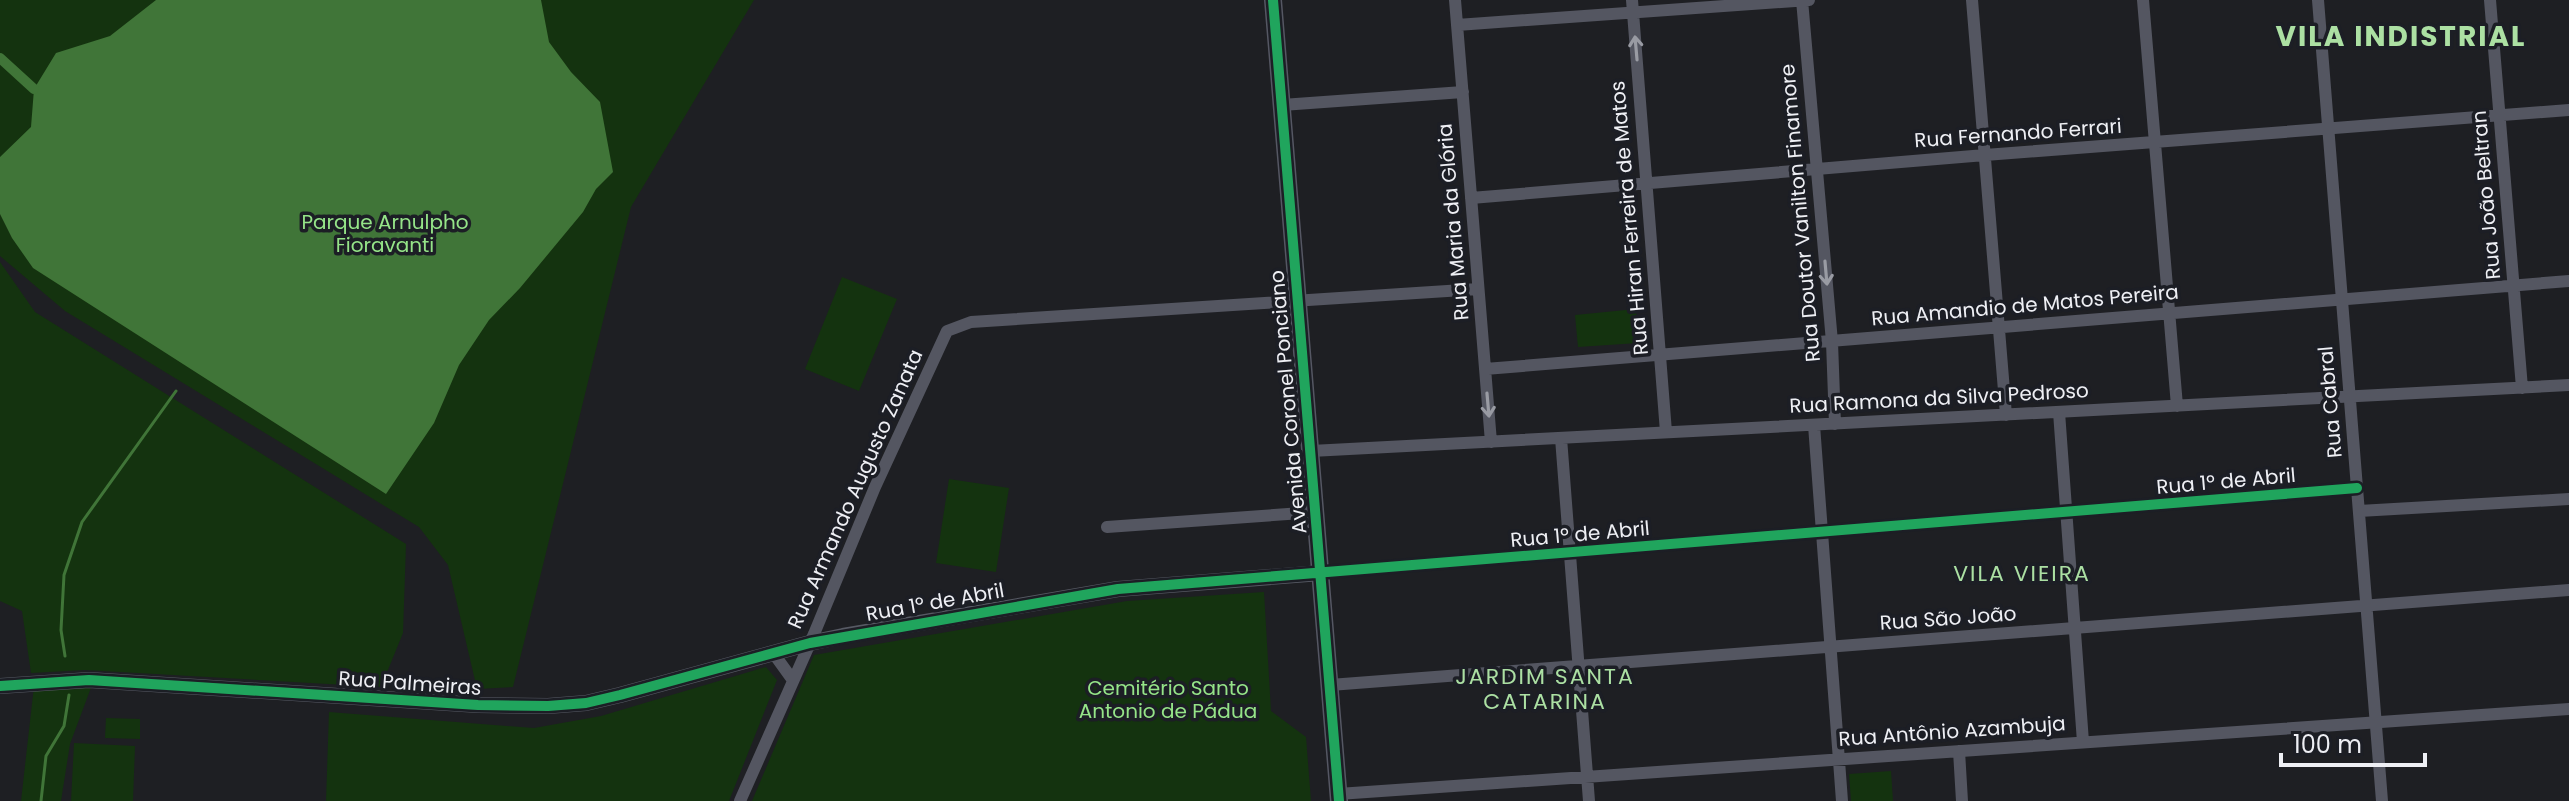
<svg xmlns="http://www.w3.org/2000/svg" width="2569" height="801" viewBox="0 0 2569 801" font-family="Poppins,sans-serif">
	<rect width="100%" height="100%" fill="#1e1f23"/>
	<path fill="#14330f" d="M0,0H754L631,207L513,687L477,689L448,565L419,527L65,311L0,256Z
		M0,262L35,312L406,544L403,633L381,687L85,670L31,673L22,611L0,601Z
		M842,277L897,299L859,391L805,369Z
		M1636,309L1638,343L1578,347L1575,315Z
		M949,479L1009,488L996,572L936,563Z
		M1264,592L1271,711L1306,737L1311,801H752L814,655L1127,601Z
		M766,667L777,680L729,801H326L329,712L534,728L601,716Z
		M92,685L70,744L61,801H21L34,686Z
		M106,718L140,719V739L105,738Z
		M74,743L135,746L133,801H71Z
		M1891,771L1893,801H1851L1849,774Z"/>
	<path fill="#407538" d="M156,0H541L549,42L571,72L600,102L613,172L596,189L583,212L520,288L489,320L459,365L434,423L386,494L33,268L12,238L0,214V157L31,127L34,89L56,53L110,36Z"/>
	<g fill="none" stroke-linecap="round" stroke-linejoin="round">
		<path stroke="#407538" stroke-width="3" d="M65,656L61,630L64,575L82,522L176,391
			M41,801L46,756L64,726L69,695"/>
		<path stroke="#407538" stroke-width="10" d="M0,58L34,89"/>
		<path stroke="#545661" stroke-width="12" d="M1455,0L1491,442
			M1632,0L1666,432
			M1802,0L1832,342L1835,424
			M1972,0L2006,415
			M2143,0L2177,406
			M2318,0L2382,801
			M2490,0L2522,388
			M1457,25L1809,0
			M1282,105L1463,92
			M1471,198L1985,155L2569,110
			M1485,369L2569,281
			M2059,412L2083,742
			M1814,425L1842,801
			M1561,438L1589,801
			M1311,451L2569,385
			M2359,511L2569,499
			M1107,527L1316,512
			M1321,573L2357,488
			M774,654L792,679
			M1330,685L2569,590
			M1959,751L1962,801
			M1338,794L2569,709
			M740,801L814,634L875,487L947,331L971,322L1478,289"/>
		<path stroke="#575a64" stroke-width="16" d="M0,686L89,680L478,705L548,706L586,703L620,695L810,643L843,636L1118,589L1321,573"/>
		<path stroke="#555763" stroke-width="18" d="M1273,0L1339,801"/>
		<defs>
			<path id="cycleway" d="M1273,0L1339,801
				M0,686L89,680L478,705L548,706L586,703L620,695L810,643L1118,589L2357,488"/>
		</defs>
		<use href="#cycleway" stroke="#1c1e25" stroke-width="15"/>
		<use href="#cycleway" stroke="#20a55d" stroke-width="10"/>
	</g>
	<defs><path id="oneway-shaft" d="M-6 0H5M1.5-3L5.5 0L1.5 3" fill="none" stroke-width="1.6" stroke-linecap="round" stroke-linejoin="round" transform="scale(2)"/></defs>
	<g stroke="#999ba3">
		<use href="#oneway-shaft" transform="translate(1636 48) rotate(-95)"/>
		<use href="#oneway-shaft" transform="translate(1826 273) rotate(85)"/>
		<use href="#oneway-shaft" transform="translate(1488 405) rotate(85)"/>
	</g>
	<g text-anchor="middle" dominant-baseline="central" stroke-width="7" stroke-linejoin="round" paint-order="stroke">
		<g font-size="20" fill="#eeeff4" stroke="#1c1e25">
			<text transform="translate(2018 133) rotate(-4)">Rua Fernando Ferrari</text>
			<text transform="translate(2486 195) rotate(-95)">Rua João Beltran</text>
			<text transform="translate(1800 213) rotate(-95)">Rua Doutor Vanilton Finamore</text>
			<text transform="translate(1629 218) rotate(-95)">Rua Hiran Ferreira de Matos</text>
			<text transform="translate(1453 222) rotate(-95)">Rua Maria da Glória</text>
			<text transform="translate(2025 305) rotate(-5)">Rua Amandio de Matos Pereira</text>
			<text transform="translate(1939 398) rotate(-3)">Rua Ramona da Silva Pedroso</text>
			<text transform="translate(1288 402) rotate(-95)">Avenida Coronel Ponciano</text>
			<text transform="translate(2330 402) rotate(-95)">Rua Cabral</text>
			<text transform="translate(2226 481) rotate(-5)">Rua 1º de Abril</text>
			<text transform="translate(855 489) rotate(-66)">Rua Armando Augusto Zanata</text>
			<text transform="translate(1580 534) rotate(-5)">Rua 1º de Abril</text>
			<text transform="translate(935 602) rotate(-10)">Rua 1º de Abril</text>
			<text transform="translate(1948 618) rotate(-4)">Rua São João</text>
			<text transform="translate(410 683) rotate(4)">Rua Palmeiras</text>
			<text transform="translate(1952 731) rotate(-4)">Rua Antônio Azambuja</text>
		</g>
		<g font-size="20" fill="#95e488" stroke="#1c1e25">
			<text x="385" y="222">Parque Arnulpho<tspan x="385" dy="23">Fioravanti</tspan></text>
			<text x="1168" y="688">Cemitério Santo<tspan x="1168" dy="23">Antonio de Pádua</tspan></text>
		</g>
		<g font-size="22" letter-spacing="2" fill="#ace0a3" stroke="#1c1e25">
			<text x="2022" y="573">VILA VIEIRA</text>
			<text x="1545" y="676">JARDIM SANTA<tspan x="1545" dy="25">CATARINA</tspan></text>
		</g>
		<g font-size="28" font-weight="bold" letter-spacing="2" fill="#ace0a3" stroke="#1c1e25">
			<text x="2401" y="36">VILA INDISTRIAL</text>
		</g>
	</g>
	<path d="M2281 753v12h144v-12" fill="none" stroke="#eeeff4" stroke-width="4"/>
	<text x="2293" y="753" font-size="24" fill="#eeeff4" stroke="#1c1e25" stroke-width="6" paint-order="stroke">100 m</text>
</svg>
